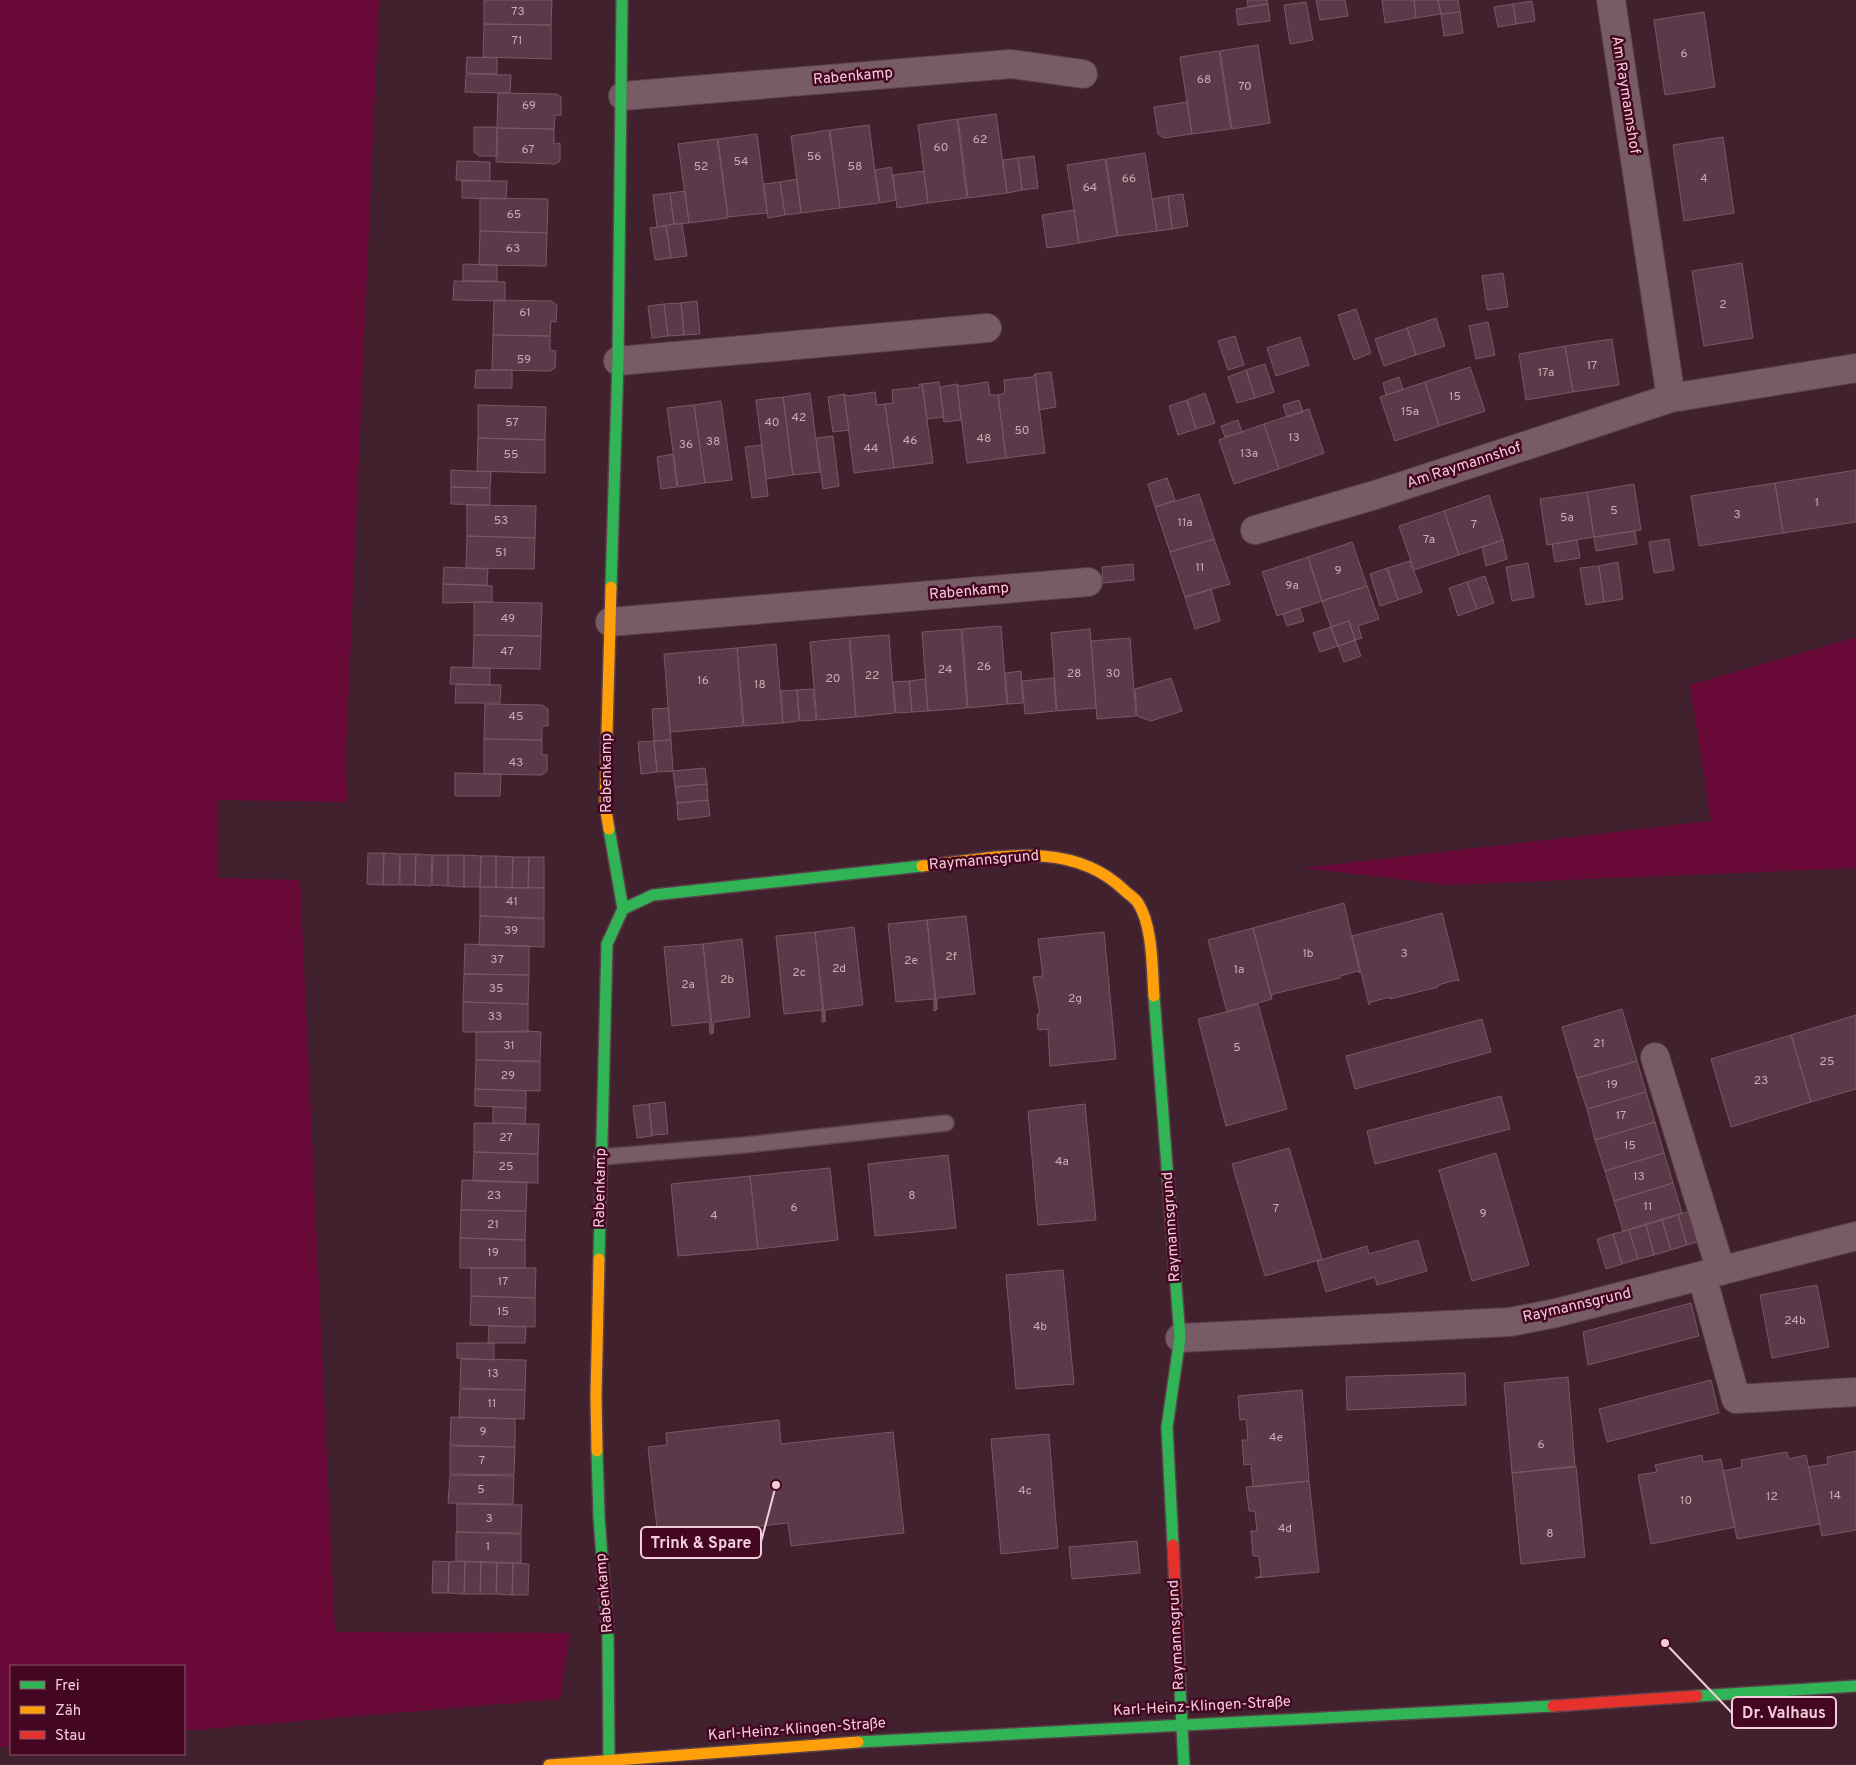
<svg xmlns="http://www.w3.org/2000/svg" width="1856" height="1765" viewBox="0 0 1856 1765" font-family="Overpass,sans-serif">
	<rect width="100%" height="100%" fill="#42212f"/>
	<path fill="#6a0a39" d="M0,0H379L346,752L347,802L218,800V878L300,880L335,1632L570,1633L560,1699L184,1731V1666H11V1746L0,1747Z
		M1856,637V814L1854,815L1856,821V868L1448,885L1303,868L1711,821L1690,685Z"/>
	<path fill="#5c3948" stroke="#755963" d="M484,0H552L551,25L484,24Z
		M1247,0H1267L1268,4L1248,7Z
		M1316,0H1345L1348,16L1320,20Z
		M1382,0H1414L1416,18L1385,23Z
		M1414,0H1438L1441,14L1416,18Z
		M1438,0H1458L1460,12L1441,14Z
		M1532,1L1535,21L1516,24L1513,4Z
		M1306,2L1313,40L1290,44L1284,5Z
		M1268,4L1270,21L1238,25L1236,9Z
		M1513,4L1516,24L1498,27L1494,7Z
		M1460,12L1463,33L1444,36L1441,14Z
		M1704,12L1715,87L1665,95L1654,20Z
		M484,24L551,25V59L483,57Z
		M1258,45L1270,123L1232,129L1220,51Z
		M1219,51L1231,129L1192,134L1180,57Z
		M467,57L497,58V74L466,73Z
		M466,74L511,75L510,93L465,92Z
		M498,93L556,94L561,97V115H555L554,129L497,128Z
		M1187,102L1192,134L1164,138L1158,134L1154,107Z
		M996,114L1007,193L968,198L958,119Z
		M957,119L967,198L928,203L918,125Z
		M869,125L879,203L840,208L830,130Z
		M474,127H497V156H479L474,152Z
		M497,128L554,129V144L560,143V161L555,164L496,162Z
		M829,130L840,208L801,213L791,136Z
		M757,134L767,213L728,217L718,139Z
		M1723,137L1734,213L1684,221L1673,145Z
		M717,139L728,218L689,223L678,144Z
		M1145,153L1157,231L1118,236L1106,159Z
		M1034,156L1038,188L1022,190L1018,158Z
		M1018,158L1022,190L1007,193L1003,160Z
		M1105,159L1117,236L1079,243L1067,165Z
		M457,161L490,162V181L456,180Z
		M891,167L896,200L880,203L875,170Z
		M924,171L928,203L897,208L893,175Z
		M797,179L801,213L785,215L780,182Z
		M462,181H507L506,199L462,198Z
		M780,182L785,215L768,218L764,184Z
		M685,191L689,223L674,224L670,193Z
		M670,193L674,224L657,227L653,195Z
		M1183,194L1188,226L1172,229L1168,196Z
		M1168,196L1172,229L1157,231L1152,199Z
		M480,198L548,199L547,233L480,231Z
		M1074,210L1079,243L1047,248L1042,215Z
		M674,224H682L687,256L671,258L666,226Z
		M666,226L671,258L655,260L650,228Z
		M480,231L547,233L546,266L479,265Z
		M1742,263L1753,338L1704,346L1692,271Z
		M463,264L497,265V281H463Z
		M1503,273L1508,307L1487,310L1482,276Z
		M454,281L505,282V301L453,300Z
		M494,300L551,301L557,305L556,322L551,321L550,336L493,335Z
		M697,301L700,334L684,335L681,303Z
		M681,303L684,335L668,336L664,304Z
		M664,304L668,336L652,338L648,306Z
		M1356,309L1371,353L1354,360L1338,315Z
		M1436,318L1445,346L1416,355L1407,328Z
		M1488,322L1495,355L1476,359L1469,326Z
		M1407,328L1416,355L1384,366L1375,339Z
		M493,335L550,336V350L556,351L555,368L550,371L492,370Z
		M1235,336L1244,365L1228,370L1218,341Z
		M1300,337L1309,365L1276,376L1267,348Z
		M1612,339L1619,385L1573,392L1565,346Z
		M1565,346L1573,392L1526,400L1519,354Z
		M1265,364L1274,392L1255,398L1246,370Z
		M1470,367L1485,411L1439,426L1425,382Z
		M476,370H512V388H475Z
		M1246,370L1255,398L1237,403L1228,377Z
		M1051,372L1056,407L1039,410L1035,374Z
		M1035,374L1045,453L1006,458L998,395L1005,393L1004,380L1032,377Z
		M1399,377L1403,390L1386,395L1383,383Z
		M939,382L944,417L927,419L922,384Z
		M988,382L990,395H998L1006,458L967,463L957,384L960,386Z
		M1425,382L1439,426L1395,441L1380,397Z
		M919,384H922L933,463L894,468L885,404L893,403L892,390L920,387Z
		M957,384L961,420L944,422L940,387Z
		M875,392L877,405L885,404L894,468L854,473L844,394L848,396Z
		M810,393L820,472L793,475L783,397Z
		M1205,393L1215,423L1196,429L1187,400Z
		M844,394L849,430L833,432L828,397Z
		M783,397L793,475L766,479L756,400Z
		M1187,400L1196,429L1178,435L1169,406Z
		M1299,400L1303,412L1287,417L1283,405Z
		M721,401L732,480L705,483L694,405Z
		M478,405L546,407L545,440L478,438Z
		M694,405L705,483L678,487L667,408Z
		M1309,409L1324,453L1279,469L1264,424Z
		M1238,420L1242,432L1225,437L1221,426Z
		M1264,424L1279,469L1234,484L1219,440Z
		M833,436L839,486L823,489L816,438Z
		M478,438L545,440V473L477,471Z
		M762,445L768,496L752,498L745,447Z
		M673,454L677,487L661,489L657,457Z
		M451,470L491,472L490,488L451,487Z
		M1856,470V522L1783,533L1775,483Z
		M1167,478L1175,500L1155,507L1148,484Z
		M1775,483L1783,533L1699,546L1691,496Z
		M1634,484L1641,530L1594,537L1587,492Z
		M451,487L490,488V505L451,504Z
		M1587,492L1594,537L1547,545L1540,499Z
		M1199,494L1214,539L1170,552L1155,507Z
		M1489,495L1503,540L1459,555L1444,511Z
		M467,505L536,506L535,538L467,536Z
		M1444,511L1459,555L1414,570L1399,526Z
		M1635,531L1637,544L1596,551L1594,537Z
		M467,536L535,538L534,569L466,568Z
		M1214,539L1230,584L1185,597L1170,552Z
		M1669,539L1674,570L1654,573L1649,542Z
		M1503,540L1507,559L1486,566L1482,547Z
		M1577,540L1580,558L1555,562L1552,544Z
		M1352,542L1367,586L1322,601L1308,557Z
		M1308,557L1322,601L1277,616L1262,572Z
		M1410,561L1422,592L1398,600L1387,568Z
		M1618,562L1623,599L1604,602L1599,566Z
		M1528,563L1534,597L1512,601L1506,567Z
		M1133,564L1134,580L1103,583L1102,567Z
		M1599,566L1604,602L1586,605L1580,568Z
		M444,567L488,569L487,585L443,584Z
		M1387,568L1398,600L1380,606L1370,574Z
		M1485,576L1494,603L1477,609L1467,582Z
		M1467,582L1477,609L1458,616L1449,588Z
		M443,584L492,586V602L443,603Z
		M1367,586L1379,619L1358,626L1362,638L1355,640L1349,621L1331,627L1322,601Z
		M1211,589L1220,621L1195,629L1185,597Z
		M474,602L542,603L541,636L474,635Z
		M1299,608L1304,621L1287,626L1283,614Z
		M1349,621L1355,640L1338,646L1331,627Z
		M1001,626L1007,704L968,708L962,629Z
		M1331,627L1338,646L1320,652L1313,633Z
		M961,629L967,708L928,711L922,632Z
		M1090,629L1096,708L1057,711L1051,633Z
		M474,635L541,636L540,669L473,668Z
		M889,635L895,713L856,717L850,638Z
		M849,638L856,717L817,720L810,642Z
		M1130,638L1136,716L1097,719L1091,641Z
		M1355,640L1361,656L1344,662L1338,646Z
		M776,644L783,723L744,726L737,648Z
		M737,648L743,726L670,732L664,654Z
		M451,667L490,668V685L450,684Z
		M1021,671L1023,703L1008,704L1005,673Z
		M1054,678L1056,711L1025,714L1022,681Z
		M1171,678L1182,711L1151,721L1137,716L1135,689Z
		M925,679L928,711L912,712L909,681Z
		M909,681L912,712L896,713L893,682Z
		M456,684L501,685L500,703H455Z
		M813,689L816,720L800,721L797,690Z
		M797,690L799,721L783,723L781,691Z
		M485,704L542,705L548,709V726H542V740L484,739Z
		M668,708L671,740L654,741L652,709Z
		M484,739L542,740V755H547V771L542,775L484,774Z
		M671,740L673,771L657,772L654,741Z
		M654,741L657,772L641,774L638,742Z
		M705,768L707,784L675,787L673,771Z
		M455,773L501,774L500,796H455Z
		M707,784L708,800L677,803L675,787Z
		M708,800L710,816L678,820L677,803Z
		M368,853H384L383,885L367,884Z
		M384,853L400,854L399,885H383Z
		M400,854H416L415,885H400Z
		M416,854L432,855L431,886L415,885Z
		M433,855H448V886L432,885Z
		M448,855H464V887L448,886Z
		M464,855L481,856L480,887H464Z
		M481,856H496V887H480Z
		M496,856L513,857L512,888L496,887Z
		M513,857H529L528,888H512Z
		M529,857H544V888L528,887Z
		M480,887L544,888V918L480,916Z
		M1344,903L1360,973L1358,971L1340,976V978L1273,994L1271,997L1253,928Z
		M1442,913L1459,981L1456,980L1438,985V987L1390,999V997L1371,1002L1369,1005L1352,936Z
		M480,916L544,919V947L479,945Z
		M966,916L975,994L937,998V1010L927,920Z
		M927,920L936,1010L934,1011V999L896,1002L888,924Z
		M854,927L863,1005L825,1010V1022L815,932Z
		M1253,928L1272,999L1227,1012L1208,940Z
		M815,932L824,1022H822V1010L784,1014L776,936Z
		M1104,932L1116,1059L1050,1066L1048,1029L1038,1030L1037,1014H1040L1033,977L1043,976L1038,939Z
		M742,939L750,1017L714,1022L713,1034L703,944Z
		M465,944L529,946V975L464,974Z
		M703,944L712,1034H710L709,1022L672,1026L664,947Z
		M464,974L529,975L528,1004L463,1002Z
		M463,1002L528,1004V1032H463Z
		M1258,1004L1287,1109L1226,1126L1198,1019Z
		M1622,1009L1637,1061L1577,1078L1562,1027Z
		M1856,1015V1089L1811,1102L1791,1035Z
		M1482,1019L1491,1052L1355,1089L1346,1056Z
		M528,1031L541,1032L540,1061L476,1060V1032Z
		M1791,1035L1811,1102L1731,1127L1711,1059Z
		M476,1060L540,1062V1091L475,1089Z
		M1637,1061L1646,1092L1587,1109L1577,1078Z
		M475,1089L526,1091V1108L475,1106Z
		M1646,1092L1655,1122L1595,1140L1587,1109Z
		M1501,1096L1510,1129L1375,1164L1367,1131Z
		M665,1102L668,1134L652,1135L649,1104Z
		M649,1104L652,1136L637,1138L633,1106Z
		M1085,1104L1096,1220L1038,1225L1028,1111Z
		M493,1107L526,1108L525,1124L493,1123Z
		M1655,1122L1664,1153L1605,1171L1595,1140Z
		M474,1123L539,1124L538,1154L474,1152Z
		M1289,1148L1322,1259L1265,1276L1232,1164Z
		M474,1152L538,1154V1183L473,1181Z
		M1496,1153L1529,1265L1472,1281L1439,1170Z
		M1664,1153L1673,1183L1614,1201L1605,1171Z
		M948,1155L956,1228L875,1236L868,1164Z
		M830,1168L838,1240L758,1249L750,1176Z
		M750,1176L758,1249L678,1256L671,1184Z
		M462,1180L527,1182L526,1211L461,1210Z
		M1673,1183L1682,1213L1623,1231L1614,1201Z
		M461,1210L526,1211L525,1240L460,1238Z
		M1694,1210L1703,1240L1687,1245L1678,1215Z
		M1678,1215L1687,1245L1671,1250L1662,1220Z
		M1662,1220L1671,1250L1654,1255L1646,1225Z
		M1646,1225L1654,1255L1638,1259L1629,1230Z
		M1629,1230L1638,1259L1622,1264L1613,1234Z
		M1613,1234L1622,1264L1606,1269L1597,1239Z
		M460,1238L525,1240V1268H460Z
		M1418,1240L1427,1271L1377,1285L1375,1277L1326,1292L1317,1261L1367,1246L1369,1254Z
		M471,1268H536L535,1298L471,1296Z
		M1063,1270L1074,1384L1016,1389L1006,1275Z
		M1817,1285L1829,1347L1772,1358L1760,1295Z
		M471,1296L535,1298V1327L470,1325Z
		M1691,1303L1699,1336L1588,1365L1583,1332Z
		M489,1326L526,1327L525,1343H488Z
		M457,1343H494V1360L457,1358Z
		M461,1359L526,1360L525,1390L460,1388Z
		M1465,1373L1466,1405L1347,1410L1346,1377Z
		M1568,1377L1575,1467L1512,1473L1504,1383Z
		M1711,1380L1719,1413L1607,1442L1599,1409Z
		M460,1389L525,1390L524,1419L459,1417Z
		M1302,1390L1309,1481L1253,1487L1251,1464L1244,1465L1242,1440H1248L1246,1419L1240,1420L1238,1396Z
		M451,1417L515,1419V1447L450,1445Z
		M779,1420L781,1444L893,1432L904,1533L791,1546L788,1523L658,1537L648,1447L667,1445L666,1433Z
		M1049,1434L1058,1548L1001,1554L991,1439Z
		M450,1446L515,1447L514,1475L450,1474Z
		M1856,1451V1530L1822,1536L1809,1467L1828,1464L1827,1457Z
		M1787,1452L1789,1459L1806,1455L1820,1524L1737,1539L1723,1471L1742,1467L1741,1460Z
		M1702,1455L1703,1462L1721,1459L1735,1527L1651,1544L1638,1475L1657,1472L1655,1465Z
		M1576,1466L1585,1557L1521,1564L1512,1473Z
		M450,1475L514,1476L513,1504L448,1503Z
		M1309,1481L1319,1572L1255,1578L1261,1576L1259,1556H1253L1251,1531H1257L1255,1511H1249L1246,1487Z
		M457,1504L522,1505L521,1533L457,1532Z
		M456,1532L521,1534V1563L456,1561Z
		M1137,1541L1140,1573L1072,1579L1069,1547Z
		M433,1561L449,1562L448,1593H432Z
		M456,1561L465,1562L464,1594L448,1593L449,1562Z
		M465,1562H481L480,1594H464Z
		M481,1562L497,1563L496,1594H480Z
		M497,1563H513L512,1595L496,1594Z
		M513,1563L529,1564L528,1595H512Z"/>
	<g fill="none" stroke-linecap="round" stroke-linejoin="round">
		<defs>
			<path id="lane" d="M602,1157L745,1145L946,1123"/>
			<path id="street" d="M1611,0L1671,398
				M623,96L1011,64L1083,74
				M618,361L987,328
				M1255,530L1375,495L1671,398L1856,368
				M610,622L1088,582
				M1655,1057L1721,1271
				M1702,1276L1736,1399L1856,1392
				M1180,1338L1510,1322L1556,1313L1856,1236"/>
			<path id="fast" d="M611,587L618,361L622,0
				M623,909L653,895L922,866
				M1154,996L1180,1338L1167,1427L1173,1545
				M599,1259L607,944L623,909L609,829
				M597,1451L599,1517L608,1638L609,1765
				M1179,1669L1184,1765
				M1697,1696L1856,1686
				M858,1742L1553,1706"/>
			<path id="slow" d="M609,829L605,805L611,587
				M922,866C990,859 1069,837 1124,890C1128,894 1135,898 1138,903C1153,926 1152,969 1154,996
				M597,1451L596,1397L599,1259
				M549,1765L858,1742"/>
			<path id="jam" d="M1173,1545L1179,1669
				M1553,1706L1697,1696"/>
		</defs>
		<use href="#lane" stroke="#5b404a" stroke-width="18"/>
		<use href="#street" stroke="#5b404a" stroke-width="30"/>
		<use href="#fast" stroke="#5b404a" stroke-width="14"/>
		<use href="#slow" stroke="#5b404a" stroke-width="14"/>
		<use href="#jam" stroke="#5b404a" stroke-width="14"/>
		<use href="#lane" stroke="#775c65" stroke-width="15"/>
		<use href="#street" stroke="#775c65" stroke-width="28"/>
		<use href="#fast" stroke="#30b455" stroke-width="11"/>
		<use href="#slow" stroke="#ff9f0a" stroke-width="11"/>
		<use href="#jam" stroke="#e5322d" stroke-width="11"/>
	</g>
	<g text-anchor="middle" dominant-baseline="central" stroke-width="5" stroke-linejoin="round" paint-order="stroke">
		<g font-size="12" fill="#cfa8b4">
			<text x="518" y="12">73</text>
			<text x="517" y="41">71</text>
			<text x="1684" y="54">6</text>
			<text x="1204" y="80">68</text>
			<text x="1245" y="87">70</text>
			<text x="529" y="106">69</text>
			<text x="980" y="140">62</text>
			<text x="941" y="148">60</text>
			<text x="528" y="150">67</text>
			<text x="814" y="157">56</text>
			<text x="741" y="162">54</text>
			<text x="701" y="167">52</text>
			<text x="855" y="167">58</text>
			<text x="1129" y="179">66</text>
			<text x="1704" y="179">4</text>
			<text x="1090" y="188">64</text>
			<text x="514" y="215">65</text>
			<text x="513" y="249">63</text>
			<text x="1723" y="305">2</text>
			<text x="525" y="313">61</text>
			<text x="524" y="360">59</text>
			<text x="1592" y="366">17</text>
			<text x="1546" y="373">17a</text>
			<text x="1455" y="397">15</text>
			<text x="1410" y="412">15a</text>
			<text x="799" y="418">42</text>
			<text x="512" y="423">57</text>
			<text x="772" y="423">40</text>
			<text x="1022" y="431">50</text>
			<text x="1294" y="438">13</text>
			<text x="984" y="439">48</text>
			<text x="910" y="441">46</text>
			<text x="713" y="442">38</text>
			<text x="686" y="445">36</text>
			<text x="871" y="449">44</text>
			<text x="1249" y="454">13a</text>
			<text x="511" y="455">55</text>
			<text x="1817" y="503">1</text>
			<text x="1614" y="511">5</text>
			<text x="1737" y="515">3</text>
			<text x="1567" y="518">5a</text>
			<text x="501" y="521">53</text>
			<text x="1185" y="523">11a</text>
			<text x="1474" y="525">7</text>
			<text x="1429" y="540">7a</text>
			<text x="501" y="553">51</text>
			<text x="1200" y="568">11</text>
			<text x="1338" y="571">9</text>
			<text x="1292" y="586">9a</text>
			<text x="508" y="619">49</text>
			<text x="507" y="652">47</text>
			<text x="984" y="667">26</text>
			<text x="945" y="670">24</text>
			<text x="1074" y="674">28</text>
			<text x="1113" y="674">30</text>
			<text x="872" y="676">22</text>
			<text x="833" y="679">20</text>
			<text x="703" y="681">16</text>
			<text x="760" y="685">18</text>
			<text x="516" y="717">45</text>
			<text x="516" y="763">43</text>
			<text x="512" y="902">41</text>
			<text x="511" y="931">39</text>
			<text x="1308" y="954">1b</text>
			<text x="1404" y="954">3</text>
			<text x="951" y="957">2f</text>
			<text x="497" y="960">37</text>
			<text x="911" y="961">2e</text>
			<text x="839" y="969">2d</text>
			<text x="1239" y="970">1a</text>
			<text x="799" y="973">2c</text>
			<text x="727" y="980">2b</text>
			<text x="688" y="985">2a</text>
			<text x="496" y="989">35</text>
			<text x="1075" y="999">2g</text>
			<text x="495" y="1017">33</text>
			<text x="1599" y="1044">21</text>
			<text x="509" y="1046">31</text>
			<text x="1237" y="1048">5</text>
			<text x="1827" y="1062">25</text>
			<text x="508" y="1076">29</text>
			<text x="1761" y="1081">23</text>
			<text x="1612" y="1085">19</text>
			<text x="1621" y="1116">17</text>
			<text x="506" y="1138">27</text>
			<text x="1630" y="1146">15</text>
			<text x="1062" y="1162">4a</text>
			<text x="506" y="1167">25</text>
			<text x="1639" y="1177">13</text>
			<text x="494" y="1196">23</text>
			<text x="912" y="1196">8</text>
			<text x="1648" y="1207">11</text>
			<text x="794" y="1208">6</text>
			<text x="1276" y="1209">7</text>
			<text x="1483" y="1214">9</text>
			<text x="714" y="1216">4</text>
			<text x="493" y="1225">21</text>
			<text x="493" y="1253">19</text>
			<text x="503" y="1282">17</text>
			<text x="503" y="1312">15</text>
			<text x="1795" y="1321">24b</text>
			<text x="1040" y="1327">4b</text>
			<text x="493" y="1374">13</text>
			<text x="492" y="1404">11</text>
			<text x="483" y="1432">9</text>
			<text x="1276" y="1438">4e</text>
			<text x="1541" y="1445">6</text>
			<text x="482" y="1461">7</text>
			<text x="481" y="1490">5</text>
			<text x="1025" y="1491">4c</text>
			<text x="1835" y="1496">14</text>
			<text x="1772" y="1497">12</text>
			<text x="1686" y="1501">10</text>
			<text x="489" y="1519">3</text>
			<text x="1285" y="1529">4d</text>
			<text x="1550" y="1534">8</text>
			<text x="488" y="1547">1</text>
		</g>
		<g font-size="15" fill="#f5cdd8" stroke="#440722">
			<text transform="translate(853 77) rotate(-5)">Rabenkamp</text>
			<text transform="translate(1625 95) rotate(81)">Am Raymannshof</text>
			<text transform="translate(1464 466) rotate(-18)">Am Raymannshof</text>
			<text transform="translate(969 592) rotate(-5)">Rabenkamp</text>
			<text transform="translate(607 773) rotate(-90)">Rabenkamp</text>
			<text transform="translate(984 861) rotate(-5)">Raymannsgrund</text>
			<text transform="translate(601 1188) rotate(-89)">Rabenkamp</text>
			<text transform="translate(1172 1227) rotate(-94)">Raymannsgrund</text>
			<text transform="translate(1577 1306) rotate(-13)">Raymannsgrund</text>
			<text transform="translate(605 1593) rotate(-95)">Rabenkamp</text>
			<text transform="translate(1177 1635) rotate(-93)">Raymannsgrund</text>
			<text transform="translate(1202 1707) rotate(-3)">Karl-Heinz-Klingen-Straße</text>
			<text transform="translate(797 1730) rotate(-4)">Karl-Heinz-Klingen-Straße</text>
		</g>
	</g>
	<path fill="none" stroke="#f5cdd8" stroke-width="2" d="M776 1485L761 1542M1665 1643L1732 1713"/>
	<g fill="#f5cdd8" stroke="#440722" stroke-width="2">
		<circle cx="776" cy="1485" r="5"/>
		<circle cx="1665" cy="1643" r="5"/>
	</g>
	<g fill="#440722" stroke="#f5cdd8" stroke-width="2">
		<rect x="641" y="1527" width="120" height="31" rx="5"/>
		<rect x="1732" y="1697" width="104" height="31" rx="5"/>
	</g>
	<g font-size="16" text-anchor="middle" font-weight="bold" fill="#f5cdd8">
		<text x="701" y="1548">Trink &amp; Spare</text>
		<text x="1784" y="1718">Dr. Valhaus</text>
	</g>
	<rect x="10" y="1665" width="175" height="90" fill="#440722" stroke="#8b566b"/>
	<rect x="20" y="1681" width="25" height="8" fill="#30b455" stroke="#8b566b"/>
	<text x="55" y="1690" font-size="15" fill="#f5cdd8">Frei</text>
	<rect x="20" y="1706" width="25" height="8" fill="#ff9f0a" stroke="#8b566b"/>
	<text x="55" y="1715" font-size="15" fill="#f5cdd8">Zäh</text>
	<rect x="20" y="1731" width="25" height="8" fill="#e5322d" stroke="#8b566b"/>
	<text x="55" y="1740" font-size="15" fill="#f5cdd8">Stau</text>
</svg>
